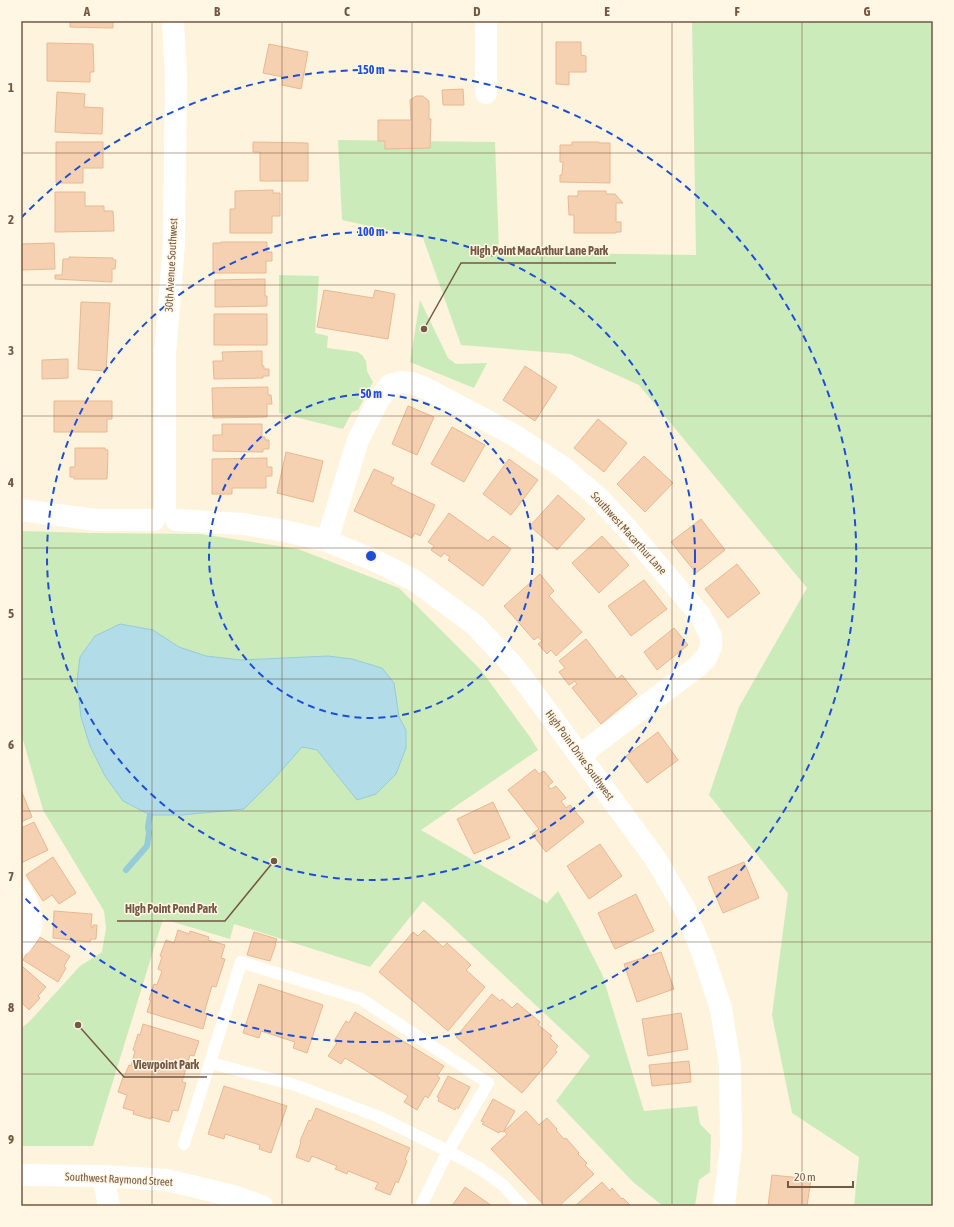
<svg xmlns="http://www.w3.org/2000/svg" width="954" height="1227" viewBox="0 0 954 1227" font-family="'Asap Condensed',sans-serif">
	<rect width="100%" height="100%" fill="#fef3dc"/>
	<path fill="#ccebbb" d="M692,21H933V1206H854L859,1157L792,1113L772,1015L788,893L709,795L739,707L807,588L639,385L570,354L461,345L423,238L342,220L338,140L495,142L499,252L696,255Z
		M279,275L319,276L315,333L328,336L327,348L358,352L363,356L366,361L367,371L373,382L358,410L352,412L343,429L279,413Z
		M420,300L448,358L456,364L487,363L474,388L410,362Z
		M21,531L89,533L200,534L298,549L399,588L481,670L530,737L538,750L421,830L547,903L558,891L576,923L602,974L644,1111L697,1106L700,1124L711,1135L710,1172L699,1180L695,1206H663L633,1182L556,1101L590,1056L446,921L423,901L370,967L234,924L230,939L163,919L93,1146H21V1028L29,1022L80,966L102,952L106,928L104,911L43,810L21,733Z"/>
	<path fill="#b1dce8" stroke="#96cbda" d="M120,624L153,630L179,647L206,656L241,660L328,656L352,659L382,668L394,683L399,717L406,730V748L396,774L376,794L357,800L317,750L302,747L274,779L244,809L182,815H150L123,801L105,776L90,746L81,717L77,681L80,657L95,636Z"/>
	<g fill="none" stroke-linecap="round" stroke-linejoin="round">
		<path stroke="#96cbda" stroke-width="6" d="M126,870L147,846L149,833L148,827L150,815"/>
	</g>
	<path fill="#f5d1b2" stroke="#e8b892" d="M70,21H113V28L70,27Z
		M556,42H581V55L586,56V72H569V85L556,84Z
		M47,43L93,44L94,72H90V82L47,81Z
		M269,44L308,52L301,89L282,85L283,77L263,73Z
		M463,89L464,105H443L442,90Z
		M57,92L85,94L84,107L103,108L102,134L55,132Z
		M416,96H423L429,101V119H431L430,148L385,149V141H378V120H411L410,100Z
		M56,142H103V168H83V183H56Z
		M253,142L308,143V181H260V152H253Z
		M572,142H599V143H610V183L560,182V175H562L563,162H560V145H572Z
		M273,190V193H280V216H272V233H230V209H235V191Z
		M578,191H606V194H615L623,203H616V222H621V232H616V233H574V215H569L568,196H578Z
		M55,192H85V206H104V211H113L114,231L55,232Z
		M221,242H267V252H272V261H266V273H213V243H221Z
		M54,243L55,269L21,270V244Z
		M69,257L113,258V260H116L115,269H112V282L55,279V275H62L63,259H69Z
		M265,279V296H267V306L215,307V280Z
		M324,290L373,298L375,290L395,294L388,339L317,327Z
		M81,302L110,303L106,371L78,369Z
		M214,314H267V345H214Z
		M262,351V366H264V369H269V376H263V378L214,379L213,361H223L222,352Z
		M68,359V378L42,379V360Z
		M525,366L557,387L535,421L503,400Z
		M268,387V395H271L272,404H267V417L213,418L212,388Z
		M54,401H112V419H107V432H54Z
		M408,406L434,417L417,455L392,444Z
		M598,419L627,443L604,472L574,448Z
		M222,424H262V437H265V440H269V449H263V452L213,451V435H222Z
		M452,427L485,445L464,482L431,464Z
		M75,448H105V450H108L107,479H74V477H70V467H75Z
		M286,452L323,461L313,502L277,493Z
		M644,456L673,483L645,512L617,484Z
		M267,458V467H272V476H266V488H232V494H212V459Z
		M509,459L538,480L511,515L483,494Z
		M374,469L394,478L391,484L435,505L420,536L415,533L412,538L354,511Z
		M558,495L585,519L557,550L530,526Z
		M449,513L488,541L493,536L511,549L483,586L448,560L450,557L444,553L441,557L431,550L434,546L428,542Z
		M701,519L725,550L696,573L671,542Z
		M602,536L629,565L599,593L572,563Z
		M737,564L760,593L728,618L705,589Z
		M540,574L554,591L549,596L582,632L556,656L551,650L547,654L538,644L542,641L538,637L534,640L504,606Z
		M644,580L667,609L631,636L608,606Z
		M674,628L688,645L657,670L644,652Z
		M586,639L617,679L622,675L637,694L601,724L572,688L577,684L575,681L569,685L559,672L565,668L559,661Z
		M658,732L678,760L647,783L626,756Z
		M535,769L539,774L544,771L553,782L548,786L551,789L556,786L566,798L561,801L566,808L570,805L584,822L546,852L532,834L539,829L508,790Z
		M21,790L32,817L21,822Z
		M493,802L510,838L474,854L457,819Z
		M34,822L48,850L21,863V828Z
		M600,844L622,876L589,899L567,866Z
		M53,857L76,893L59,904L52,895L43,901L26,875Z
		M744,862L759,898L723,913L708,877Z
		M636,894L654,931L615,949L598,913Z
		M54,911L92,914L91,927L93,928V925H97L96,939H91L90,942L53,938Z
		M178,930L189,934L190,931L209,937L208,940L225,945L221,958L225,959L216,987L212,986L204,1013L207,1014L203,1029L147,1012L151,1000H149L154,984L157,985L162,971L158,969L162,957L160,956L166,940L174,943Z
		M424,930L443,947L447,943L471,965L466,970L485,987L448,1031L379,972L413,932L418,936Z
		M254,932L277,939L275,943L276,944L270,961L247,955Z
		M40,937L70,956L64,966L66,968L58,982L23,960L30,948L32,949Z
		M661,952L674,989L637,1002L624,964Z
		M22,966L46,987L38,996L40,998L29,1010L21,1002Z
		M259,984L323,1005L307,1053L293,1048L295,1042L261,1031L259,1038L243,1033Z
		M492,994L500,1001L502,999L512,1008L517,1003L540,1022L538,1025L552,1036L550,1038L558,1046L555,1050L557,1052L522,1093L456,1037Z
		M355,1012L444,1066L437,1076L440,1078L428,1098L425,1096L417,1110L404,1102L408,1096L345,1058L341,1064L328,1056L337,1043L334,1041L346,1021L349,1023Z
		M681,1013L688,1049L648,1056L642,1019Z
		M143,1024L199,1041L194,1056L190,1055L182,1082L186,1083L178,1111L173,1110L169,1122L151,1117V1119L133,1114L134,1111L123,1108L127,1095L118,1092L123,1077H124L129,1065L131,1066L135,1051L133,1050L138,1034L140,1035Z
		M689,1061L691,1082L652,1086L649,1065Z
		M448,1076L470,1087L458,1109L456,1107L455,1110L438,1101L439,1098L437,1097Z
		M224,1086L287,1106L271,1153L259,1149L260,1145L225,1134L224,1139L208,1134Z
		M493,1099L515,1111L503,1132L500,1131L499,1133L482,1124L484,1122L481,1121Z
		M316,1108L410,1148L405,1159L407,1161L398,1183L396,1181L390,1195L375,1189L378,1183L348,1171L347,1174L335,1169L337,1166L312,1156L309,1162L296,1157L301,1142L300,1141L309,1120L311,1121Z
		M526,1111L539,1125L547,1118L557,1129L556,1130L564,1139L566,1138L579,1153L578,1154L587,1163L585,1165L594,1174L559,1206H545L491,1149L507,1134L504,1131Z
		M772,1175L811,1179L807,1206H768Z
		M602,1182L610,1191L612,1188L622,1199L623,1198L631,1206H575Z
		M465,1187L492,1206H452Z"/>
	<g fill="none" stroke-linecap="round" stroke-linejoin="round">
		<path stroke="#fff" stroke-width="12" d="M210,1063L295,1085L377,1116L448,1151L479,1168L503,1185L522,1206
			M184,1144L210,1063L241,962L361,999L488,1083L448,1151L421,1206"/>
		<path stroke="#fff" stroke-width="22" d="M486,93V21
			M165,509V353L174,244L176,77L173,21
			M21,510L96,520H154
			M176,520L243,524L285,531L327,541L378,562L415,581L475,625L516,669L655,858L685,909L704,957L721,1009L730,1065L731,1147L724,1206
			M327,541L358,440L379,399L390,385L400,382L412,383L425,388L514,435L564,468L600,499L630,532L700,615L711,636V647L706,658L697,667L580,755
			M21,890C27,901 35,918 30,931C28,935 24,940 21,944
			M21,1175L103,1176L167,1180L237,1197L262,1206
			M103,1176L109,1206"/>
	</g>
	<path fill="none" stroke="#745844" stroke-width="1" stroke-opacity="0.55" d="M152,21V1206M282,21V1206M412,21V1206M542,21V1206M672,21V1206M802,21V1206M21,153H933M21,285H933M21,416H933M21,548H933M21,679H933M21,811H933M21,942H933M21,1074H933"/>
	<g fill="none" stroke="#1d4ed8" stroke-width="2" stroke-dasharray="7 5">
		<circle cx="371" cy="556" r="162"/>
		<circle cx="371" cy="556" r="324"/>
		<path d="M21 218A486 486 0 1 1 21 894"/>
	</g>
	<g text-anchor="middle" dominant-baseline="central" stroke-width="3" stroke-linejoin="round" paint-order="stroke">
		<g font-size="11" fill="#745844" stroke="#fff6e4">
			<text transform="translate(171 265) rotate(-87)">30th Avenue Southwest</text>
			<text transform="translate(629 533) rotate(48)">Southwest Macarthur Lane</text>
			<text transform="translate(580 755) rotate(54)">High Point Drive Southwest</text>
			<text transform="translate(119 1179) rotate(3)">Southwest Raymond Street</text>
		</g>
	</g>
	<circle cx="371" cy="556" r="6" fill="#1d4ed8" stroke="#fff6e4" stroke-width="2"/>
	<g font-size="12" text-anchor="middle" font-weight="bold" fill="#1d4ed8" stroke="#fff6e4" stroke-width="3" stroke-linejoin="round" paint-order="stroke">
		<text x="371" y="74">150 m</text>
		<text x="371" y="236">100 m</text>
		<text x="371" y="398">50 m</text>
	</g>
	<path fill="none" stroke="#745844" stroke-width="1.5" d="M424 329L461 263H616M274 861L225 921H117M78 1025L124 1077H207"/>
	<g fill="#745844" stroke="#fff6e4" stroke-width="1.5">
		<circle cx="424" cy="329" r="4"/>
		<circle cx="274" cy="861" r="4"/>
		<circle cx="78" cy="1025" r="4"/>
	</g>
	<g font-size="12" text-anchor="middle" font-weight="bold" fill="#745844" stroke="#fff6e4" stroke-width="3" stroke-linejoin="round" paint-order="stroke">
		<text x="539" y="255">High Point MacArthur Lane Park</text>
		<text x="171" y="913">High Point Pond Park</text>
		<text x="166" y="1069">Viewpoint Park</text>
	</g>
	<rect width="954" height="1227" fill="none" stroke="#fff6e4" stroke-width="44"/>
	<path d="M788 1181v6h65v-6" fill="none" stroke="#745844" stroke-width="2"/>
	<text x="794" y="1181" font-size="12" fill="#745844" stroke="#fff6e4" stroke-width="3" paint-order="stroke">20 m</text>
	<rect x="22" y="22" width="910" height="1183" fill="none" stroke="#745844" stroke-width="1.5"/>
	<g font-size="13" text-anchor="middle" font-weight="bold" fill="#745844">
		<text x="87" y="16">A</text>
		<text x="217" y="16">B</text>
		<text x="347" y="16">C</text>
		<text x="477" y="16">D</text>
		<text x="607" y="16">E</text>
		<text x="737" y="16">F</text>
		<text x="867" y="16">G</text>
		<text x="11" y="92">1</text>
		<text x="11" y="224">2</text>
		<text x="11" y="355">3</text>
		<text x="11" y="487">4</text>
		<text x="11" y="618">5</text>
		<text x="11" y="749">6</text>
		<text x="11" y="881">7</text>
		<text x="11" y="1012">8</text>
		<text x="11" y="1144">9</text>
	</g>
</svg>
